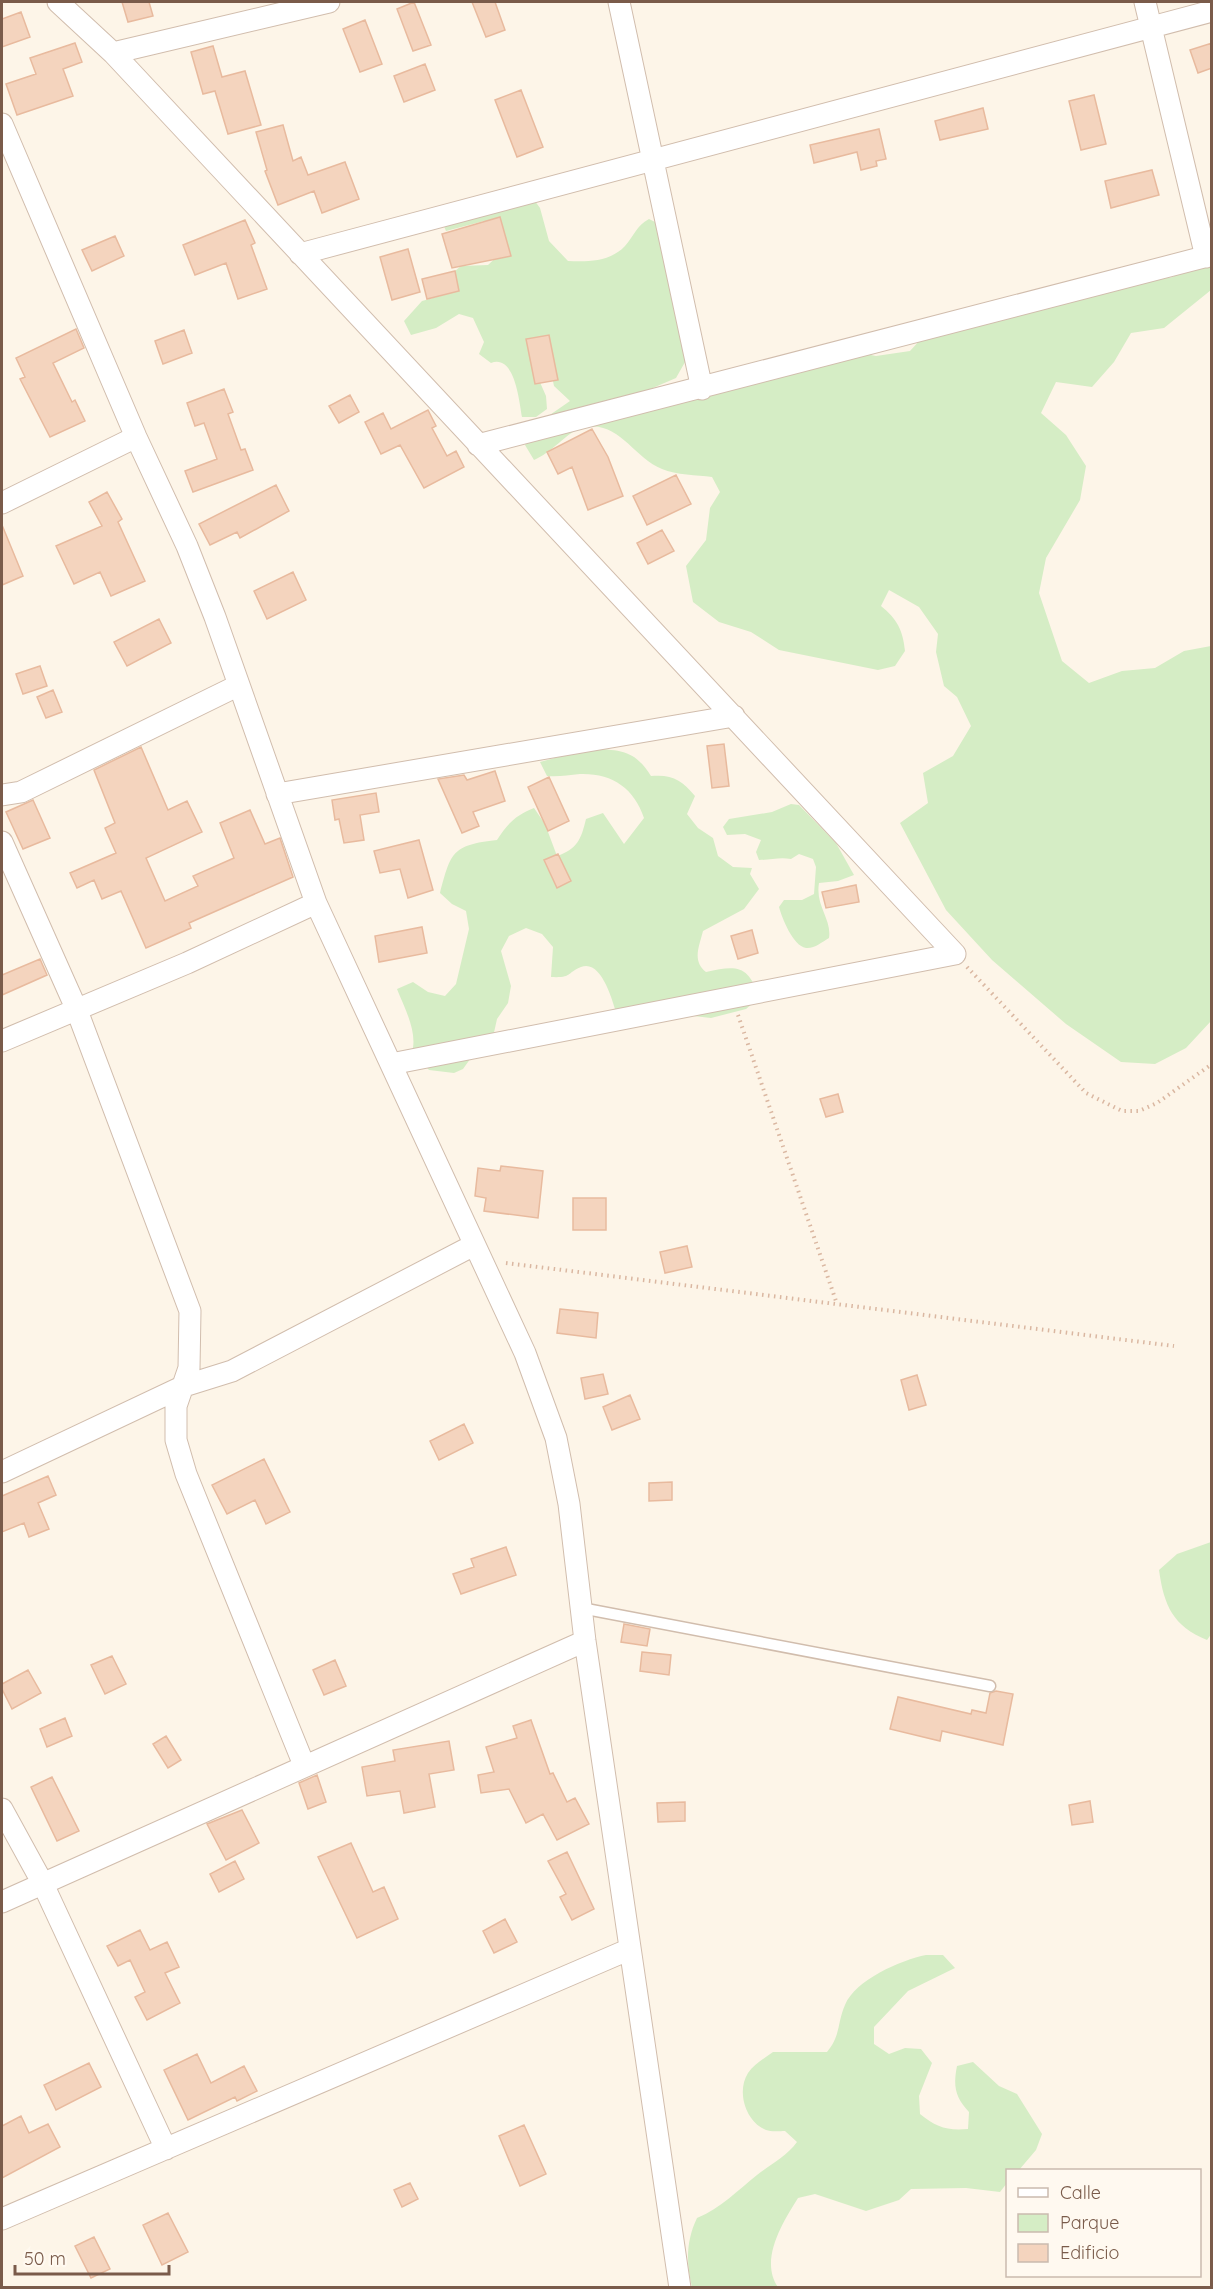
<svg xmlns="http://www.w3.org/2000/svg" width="1213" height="2289" viewBox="0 0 1213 2289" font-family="Quicksand,sans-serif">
	<rect width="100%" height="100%" fill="#fdf5e8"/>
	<path fill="#d5edc5" d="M532,197L540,208L549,241L568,261C587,262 610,262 625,246C634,236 636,226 649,219L661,225L689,355L676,378L648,390L841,349L876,356L910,351L932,327L1117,286L1173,277L1196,253L1211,252V290L1164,328L1131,333L1114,362L1092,387L1056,382L1041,413L1066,435L1086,466L1080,500L1046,558L1039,593L1062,661L1089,683L1122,671L1155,668L1184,651L1211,646V1021L1186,1048L1155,1064L1121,1062L1066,1024L992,960L946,910L900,823L928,803L923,773L953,756L971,726L957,697L944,686L936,652L938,634L919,607L889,590L881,606C897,619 903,630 905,651L895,666L878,670L779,650L751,632L719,622L693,602L686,566L706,540L710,508L720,492L712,477C697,475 676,475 662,469C632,457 617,416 579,429C567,433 551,453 534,460L525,445L544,419L570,401L554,386L546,348L535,371L546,396L547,409L536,417H522C519,401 515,354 491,363L479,354L484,342L473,318L459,314L436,328L411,335L404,321L422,301L444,295L454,287L455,271L461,266L488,265L504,250L496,225L484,221L446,231L441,219Z
		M591,748C621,751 634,749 651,776C672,774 682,780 695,796L687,814L698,828L713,838L718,856L733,867L752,868L750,874L759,889L744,909L703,931C699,947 692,961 706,972C737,965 749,965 759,998L746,1009L711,1018L676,1014L620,1025C615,1011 604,958 581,967C566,973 573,978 551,977L553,947L542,934L526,928L509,936L501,951L511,986L508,1003L497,1019L493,1037L478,1048L463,1069L454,1073L429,1070L412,1052C418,1032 404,1007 397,989L413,982L428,992L445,996L456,984L469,929L466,911L452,904L440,893C451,852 452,845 497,840C507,824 516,815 534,808L545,824L557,856C577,849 581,840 586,819L603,813L624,844L644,818C634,788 612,773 580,774C568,775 559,777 547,776L540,762Z
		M791,804L799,805L836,843L854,875L838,881L819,883C815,906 832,919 829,938C822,942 814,949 806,948C793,946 782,918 779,907L784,900H802L814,894L816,867L813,859L799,854L791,859C779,857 771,860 759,860L756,852L761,840L745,834L727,835L723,827L729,819L772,812Z
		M1211,1542L1212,1633L1207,1640C1173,1626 1164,1606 1159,1570L1177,1554Z
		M926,1955H943L955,1968L908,1991L874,2027V2044L889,2054L905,2048L921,2049L932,2063L919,2096L920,2114C936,2127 947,2131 968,2129L969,2112C955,2097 953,2086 957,2066L973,2062L999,2086L1017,2094L1042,2134L1036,2150L1019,2170H1008L1007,2183L1000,2192L966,2188L911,2189L899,2200L866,2211L815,2194L798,2198C783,2222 759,2260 778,2287H692C686,2263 686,2241 697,2218C721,2208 738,2190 757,2175C772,2163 786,2157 797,2142L785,2131C780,2131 771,2132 766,2130C746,2122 736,2092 748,2073C754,2064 765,2058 773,2052H827C841,2035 837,2023 845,2005C855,1980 901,1960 926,1955Z"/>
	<path fill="#f4d4be" stroke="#e8ba9e" stroke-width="1.5" d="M122,2H149L153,16L128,22Z
		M414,2L431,45L413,51L397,9Z
		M472,2H495L505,30L486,37Z
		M21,12L30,37L2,47V19Z
		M365,20L382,64L360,72L343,29Z
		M75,43L82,62L63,69L73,96L17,115L6,84L36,74L30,58Z
		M1212,43V68L1198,73L1190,50Z
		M213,46L222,77L245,71L261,125L228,134L215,91L203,94L191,52Z
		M425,64L435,90L404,102L394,76Z
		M521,90L543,147L517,157L495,100Z
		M1094,95L1106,144L1081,150L1069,101Z
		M983,108L988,129L940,140L935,121Z
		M283,125L293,161L301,157L308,175L345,162L359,199L322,213L314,191L278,205L265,171L267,170L256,132Z
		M879,129L886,159L876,161L877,166L861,170L857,152L814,163L810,145Z
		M1152,170L1159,195L1111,208L1105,181Z
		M500,217L511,256L452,268L442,234Z
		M245,220L255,243L251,245L267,289L238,299L226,263L195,275L183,245Z
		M115,236L124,256L92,271L82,250Z
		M408,249L420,292L392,300L380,257Z
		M455,271L459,291L427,299L422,279Z
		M76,329L84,348L53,363L72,402L75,400L85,421L50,437L20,379L25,377L16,358Z
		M184,330L192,353L163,364L155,341Z
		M549,335L558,380L535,384L526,339Z
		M224,389L233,412L228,414L241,450L245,449L253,470L193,492L185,471L217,459L204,423L195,426L187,403Z
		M350,395L359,412L339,423L329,406Z
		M428,410L436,426L432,428L447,456L456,451L464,467L424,488L400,445L381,454L365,422L383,413L391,429Z
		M592,429L608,457L623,496L588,510L572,467L558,474L547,452Z
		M676,475L691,504L647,525L633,496Z
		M276,485L289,511L240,538L237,532L210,545L199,524Z
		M107,492L122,519L118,522L145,581L111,596L100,572L74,584L56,546L102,526L89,502Z
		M2,525L23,576L2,585Z
		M662,530L674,551L648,564L637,543Z
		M293,572L306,600L267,619L254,591Z
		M159,619L171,643L127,666L114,642Z
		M40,666L47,686L23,694L16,674Z
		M53,690L62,712L46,718L37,697Z
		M724,744L729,786L712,788L707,746Z
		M141,747L168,810L187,801L202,832L146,858L165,901L198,886L193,876L234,858L220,823L250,810L265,844L280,838L293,877L189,923L191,928L146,948L121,891L102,899L94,880L77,888L70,873L116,853L105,828L115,823L94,770Z
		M495,771L505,801L473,812L479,826L462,833L438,779L464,775L467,780Z
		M549,777L569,821L548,831L528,787Z
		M376,793L379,812L360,815L364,840L344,843L339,819L335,820L332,800Z
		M33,800L50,838L23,849L6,812Z
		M419,840L433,890L408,898L400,869L380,873L374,851Z
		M558,854L571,881L557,888L544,860Z
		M856,885L859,902L826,908L822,892Z
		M422,927L427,953L379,962L375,936Z
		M752,930L758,953L738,959L731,936Z
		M40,959L47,975L2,995V975Z
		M838,1094L843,1112L826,1117L820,1099Z
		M501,1166L543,1171L538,1218L484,1211L486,1198L475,1196L478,1168L500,1171Z
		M573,1198H606V1230H573Z
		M687,1246L692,1267L665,1273L660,1252Z
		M560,1309L598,1313L596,1338L557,1333Z
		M603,1374L608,1394L585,1399L581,1378Z
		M917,1375L926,1405L909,1410L901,1380Z
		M630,1395L640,1419L612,1430L603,1407Z
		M464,1424L473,1443L439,1460L430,1441Z
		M264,1459L290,1512L266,1524L255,1500L227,1514L212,1485Z
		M48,1476L56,1495L38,1503L49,1529L29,1537L24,1523L2,1532V1496Z
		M672,1482V1500L649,1501V1483Z
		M506,1547L516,1575L461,1594L453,1574L474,1567L471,1559Z
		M624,1624L650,1629L647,1646L621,1642Z
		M642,1652L671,1655L669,1675L640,1671Z
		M112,1656L126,1684L105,1694L91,1665Z
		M335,1660L346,1686L324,1695L313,1670Z
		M28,1670L41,1693L12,1709L2,1689V1684Z
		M996,1691L1013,1694L1003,1745L942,1731L940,1741L890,1729L898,1697L971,1714L972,1710L986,1713L990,1693Z
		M65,1718L72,1736L47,1747L40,1729Z
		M531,1720L550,1774L553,1773L567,1802L575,1798L589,1824L557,1840L543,1814L526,1823L509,1789L481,1793L478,1775L494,1772L486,1747L517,1738L513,1726Z
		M166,1736L181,1760L168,1768L153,1744Z
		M449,1741L454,1770L429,1774L435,1807L404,1813L400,1791L367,1796L362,1767L395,1761L393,1750Z
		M317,1775L326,1802L308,1809L299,1783Z
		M52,1777L79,1831L57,1841L31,1787Z
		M1090,1801L1093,1822L1072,1825L1069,1805Z
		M685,1802V1821L658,1822L657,1803Z
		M242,1810L259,1843L226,1860L207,1824Z
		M351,1843L373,1892L384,1887L398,1919L357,1938L318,1857Z
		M567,1852L594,1909L572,1920L560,1897L566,1894L548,1861Z
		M235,1861L244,1879L219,1892L210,1874Z
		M505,1919L517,1942L494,1953L483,1931Z
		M140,1930L150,1950L167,1942L179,1967L165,1973L180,2003L147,2020L135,1997L145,1992L130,1960L118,1966L107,1946Z
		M197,2054L211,2083L244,2066L257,2091L237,2101L235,2097L188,2120L164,2070Z
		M89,2063L101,2087L56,2110L44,2085Z
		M21,2116L29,2133L48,2124L60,2147L2,2178V2126Z
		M524,2125L546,2174L520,2186L499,2136Z
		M410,2183L418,2199L402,2207L394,2190Z
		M168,2213L188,2252L162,2265L143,2225Z
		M94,2237L110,2269L91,2278L75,2246Z"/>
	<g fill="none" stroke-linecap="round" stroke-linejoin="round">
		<defs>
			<path id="service" d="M581,1608L990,1686"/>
			<path id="minor" d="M58,2L113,53L955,954
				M619,2L702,389
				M1145,2L1206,257
				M113,53L329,2
				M2,124L136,437L187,546L215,617L316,903L525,1353L556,1438L569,1504L585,1641L680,2288
				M300,254L1212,11
				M478,445L1212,255
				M2,503L136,437
				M277,794L734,716
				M2,795L21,792L239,685
				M2,842L76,1008L190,1311L189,1368L176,1406V1440L186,1474L304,1765
				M2,1041L187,963L316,903
				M391,1064L955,954
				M2,1472L184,1386L232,1371L474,1245
				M2,1809L42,1882L166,2149
				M2,1902L585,1641
				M2,2219L630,1949"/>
		</defs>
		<use href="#service" stroke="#d1bdad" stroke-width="13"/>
		<use href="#minor" stroke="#d1bdad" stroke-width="23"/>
		<path stroke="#dab7a1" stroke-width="4" stroke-dasharray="1.5 4.5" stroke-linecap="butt" d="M967,967L1086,1093L1122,1111H1139L1157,1103L1212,1064
			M738,1015L837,1304
			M506,1263L1174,1346"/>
		<use href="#service" stroke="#fff" stroke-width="10"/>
		<use href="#minor" stroke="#fff" stroke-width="21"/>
	</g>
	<rect width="1213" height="2289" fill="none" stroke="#7a5b4a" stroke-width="6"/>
	<rect x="1006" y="2169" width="195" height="108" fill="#fff9f0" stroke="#cabaae" stroke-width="1.5"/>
	<rect x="1018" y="2188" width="30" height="9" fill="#ffffff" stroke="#cabaae" stroke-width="1.5"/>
	<text x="1060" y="2199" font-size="18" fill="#7a5b4a">Calle</text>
	<rect x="1018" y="2214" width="30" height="18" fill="#d5edc5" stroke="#cabaae" stroke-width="1.5"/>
	<text x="1060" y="2229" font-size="18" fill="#7a5b4a">Parque</text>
	<rect x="1018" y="2244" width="30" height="18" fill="#f4d4be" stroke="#cabaae" stroke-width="1.5"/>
	<text x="1060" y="2259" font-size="18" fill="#7a5b4a">Edificio</text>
	<path d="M15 2265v9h154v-9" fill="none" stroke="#7a5b4a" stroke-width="3"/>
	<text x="24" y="2265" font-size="18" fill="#7a5b4a" stroke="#fff9f0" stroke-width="4.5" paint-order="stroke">50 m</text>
</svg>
